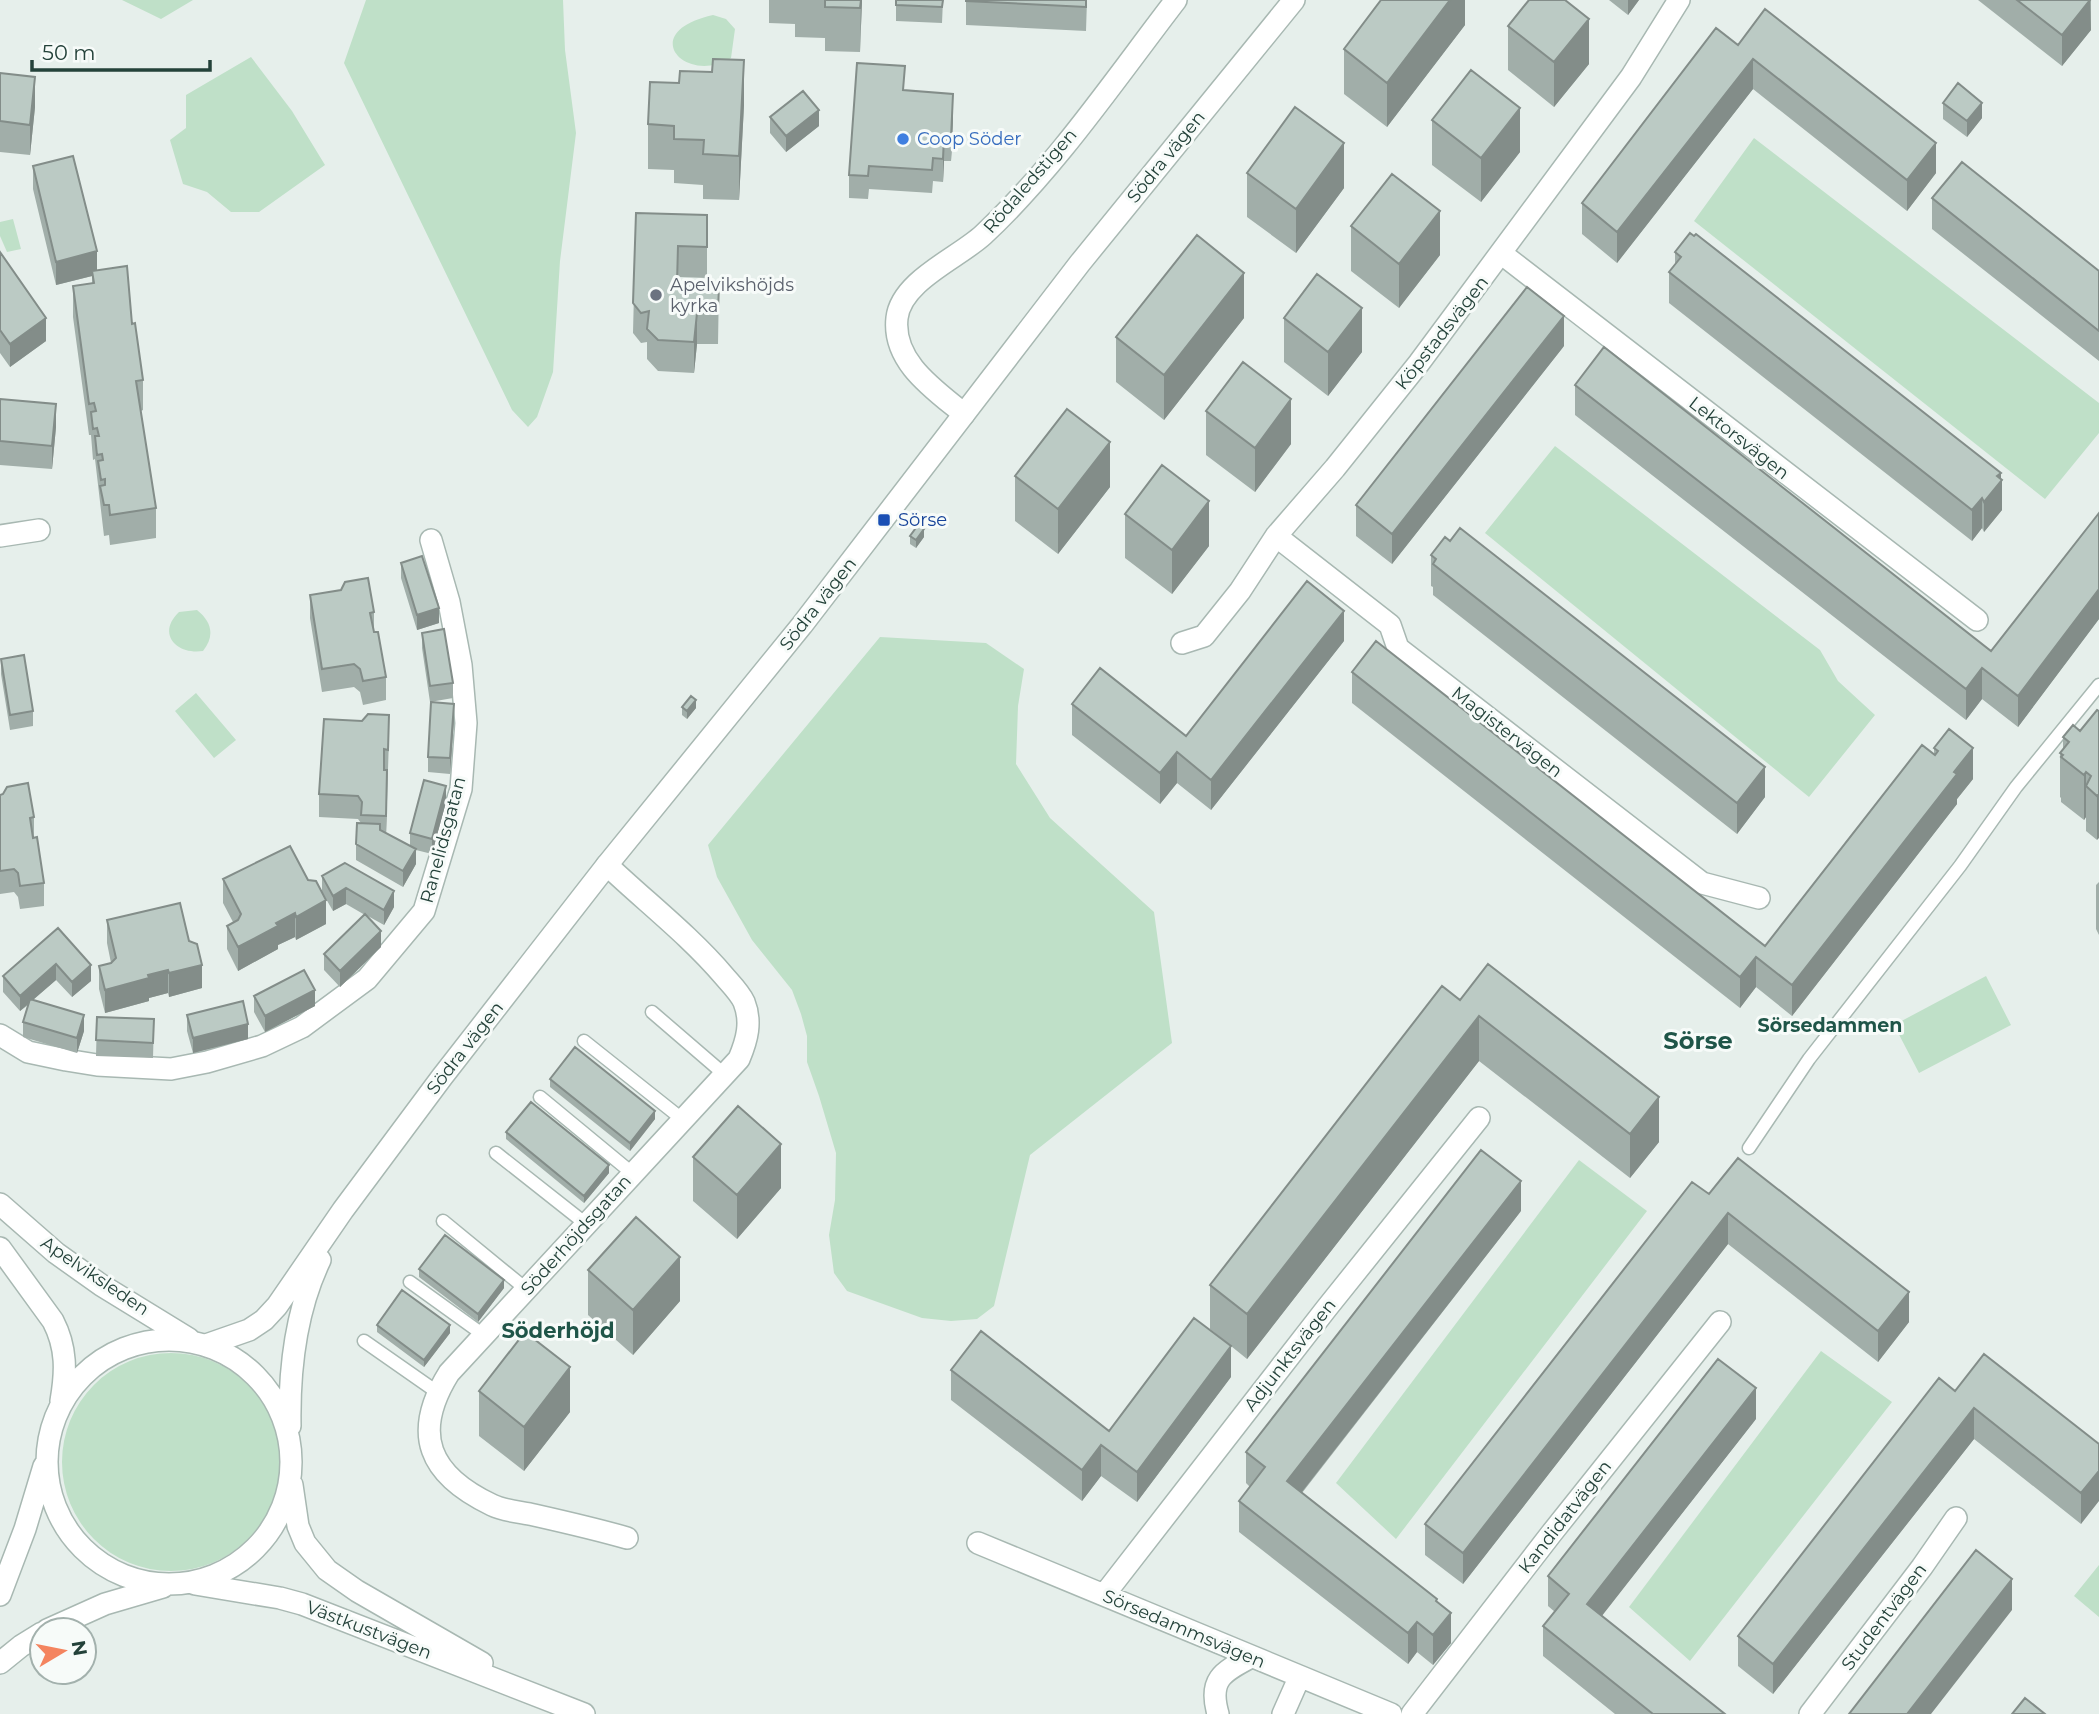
<svg xmlns="http://www.w3.org/2000/svg" width="2099" height="1714" viewBox="0 0 2099 1714" font-family="Montserrat,sans-serif">
	<rect width="100%" height="100%" fill="#e6efeb"/>
	<path fill="#bfe0c8" d="M122,0H193L161,19Z
		M366,0H563L565,50L576,133L560,261L553,372L537,417L528,427L512,410L344,63Z
		M713,15L726,19L735,29L731,58C685,86 636,32 713,15Z
		M251,57L292,111L325,165L259,212H231L207,192L183,184L170,140L186,128V95Z
		M1754,138L2099,403V433L2045,499L1694,221Z
		M13,219L21,249L7,252L0,236V222Z
		M1555,446L1820,650L1838,681L1875,715L1809,797L1485,533Z
		M197,610C212,622 215,636 203,651C177,655 156,634 179,612Z
		M880,637L986,643L1024,669L1018,706L1016,764L1050,818L1154,912L1172,1043L1030,1155L994,1306L977,1319L951,1321L922,1318L847,1291L834,1273L829,1235L835,1200L836,1153L819,1096L807,1062V1036L801,1014L792,990L752,940L717,877L708,845Z
		M196,693L236,740L214,758L175,711Z
		M1986,976L2011,1025L1919,1073L1894,1025Z
		M1579,1160L1647,1211L1396,1539L1336,1483Z
		M1821,1351L1892,1402L1690,1661L1629,1607Z
		M62 1462a109 109 0 1 1 218 0a109 109 0 1 1-218 0Z
		M2099,1565V1617L2074,1596Z"/>
	<g fill="none" stroke-linecap="round" stroke-linejoin="round">
		<defs>
			<path id="service" d="M652,1012L724,1074
				M584,1041L682,1119
				M540,1097L632,1173
				M1749,1148L1809,1059L1960,866L2016,787L2099,685
				M496,1153L586,1224
				M443,1221L526,1289
				M410,1282L485,1336
				M364,1341L437,1392"/>
			<path id="minor" d="M1502,254L1977,620
				M964,414C935,390 892,362 897,318C901,281 958,258 983,235C1055,168 1116,78 1176,0
				M0,536L39,530
				M1276,536L1390,625L1398,648L1702,883L1759,898
				M1182,643L1204,636L1240,591L1276,536L1335,468L1419,363L1631,77L1679,0
				M607,865C646,902 689,935 724,976C731,984 740,993 744,1002C752,1022 747,1040 739,1059L449,1373C411,1434 429,1475 492,1505C504,1511 520,1512 534,1515C565,1522 596,1529 627,1538
				M0,1035L28,1052L66,1060L97,1065L171,1069L207,1062L262,1046L302,1027L367,979L424,911L461,789L466,723L461,665L449,602L431,540
				M978,1543L1391,1714
				M1104,1595L1326,1309L1479,1118
				M1218,1714C1208,1679 1223,1672 1251,1657
				M1283,1714L1299,1678
				M1412,1714L1551,1534L1720,1322
				M1810,1714L1922,1567L1956,1518"/>
			<path id="tertiary" d="M0,1204L56,1253L101,1285L189,1339
				M0,1248L53,1321C67,1348 66,1372 61,1401
				M47 1462a122 122 0 1 1 244 0a122 122 0 1 1-244 0Z
				M206,1345L249,1330L264,1320L277,1306L343,1210L442,1077L607,865L802,625L1080,263L1294,0
				M290,1426C289,1370 295,1312 320,1260
				M292,1485L298,1526L305,1543L327,1570L357,1591L482,1663
				M195,1584L280,1598L302,1604L584,1714
				M0,1595L25,1529L44,1466
				M47,1630L105,1604L163,1587
				M0,1663L21,1646L42,1633"/>
		</defs>
		<use href="#service" stroke="#a8b8b2" stroke-width="15"/>
		<use href="#minor" stroke="#a8b8b2" stroke-width="24"/>
		<use href="#tertiary" stroke="#a8b8b2" stroke-width="24"/>
		<use href="#service" stroke="#fff" stroke-width="12"/>
		<use href="#minor" stroke="#fff" stroke-width="21"/>
		<use href="#tertiary" stroke="#fff" stroke-width="21"/>
	</g>
	<path fill="#a1aea9" d="M769,0H862L860,52L825,51V38L795,37V24L769,23Z
		M896,0H943L942,23L896,21Z
		M966,0H1087L1086,31L966,25Z
		M1465,0V25L1387,127L1344,94V49Z
		M1609,0H1639L1628,15Z
		M1978,0H2091V30L2062,66Z
		M1508,26L1589,64L1554,107L1508,70Z
		M1738,45L1936,173L1907,211L1753,89L1617,263L1582,234V203Z
		M0,73L35,107L30,155L0,152Z
		M905,90L953,117L951,161H944L943,182L933,181L932,193L869,189L868,199L849,198V175Z
		M1943,103L1982,118L1967,137L1943,119Z
		M744,105L739,200L703,199V185L674,183V170L648,169V124Z
		M770,117L819,126L786,152L770,133Z
		M1432,120L1520,152L1481,202L1432,165Z
		M33,166L97,270L132,324L143,380V410L141,411L156,508V538L110,545L109,535L104,536L95,459L93,460L91,435H89L73,317V286L92,283V276L56,285L33,189Z
		M1247,173L1344,188L1296,253L1247,217Z
		M1932,198L2099,271V361L1932,229Z
		M636,213L707,215V278L678,277V283L719,284L718,344H697L694,373L658,371L647,359V342L641,343L633,333Z
		M1351,226L1440,255L1399,308L1351,271Z
		M0,252L46,341L10,367L0,353Z
		M1675,252L2001,479L2002,510L1984,532L1982,528L1972,541L1669,303V272L1675,265Z
		M1244,318L1164,420L1116,382V337Z
		M1284,318L1362,352L1328,396L1284,362Z
		M1564,346L1392,564L1356,536V505Z
		M1575,385L1991,651L2099,513V619L2018,727L1982,699L1966,720L1575,415Z
		M0,399L56,427L52,469L0,465Z
		M1206,411L1291,444L1255,492L1206,455Z
		M1015,476L1110,487L1058,554L1015,521Z
		M1125,514L1209,546L1172,594L1125,558Z
		M910,536L924,537L916,548L910,544Z
		M1431,555L1765,797L1737,834L1433,595V587L1431,586Z
		M401,563L439,623L417,630L401,578Z
		M310,595L374,612V632L386,677V700L363,705L360,692L354,687L322,692L310,618Z
		M422,633L453,683V698L430,702L422,648Z
		M1344,641L1211,810L1177,783L1160,804L1072,735V704L1186,736Z
		M1,659L33,711V726L10,730L1,674Z
		M1352,672L1765,946L1934,755V748L1973,779L1957,799V804L1792,1016L1756,987L1740,1008L1352,703Z
		M682,707L696,708L687,719L682,715Z
		M2099,711L2097,840L2086,831V817L2084,820L2061,802V798L2060,797V753L2063,749V737L2080,731Z
		M454,719L450,774L428,772V757Z
		M389,738L386,833L410,846V833L446,802L432,854L416,850V864L403,887L356,860V844L361,823L358,819L319,817V794Z
		M0,795L34,817V838L44,883V906L20,909L18,897L14,892L0,894Z
		M322,876L394,907L384,925L366,915L381,947L340,987L324,970V954L365,915L346,904L333,911L322,892Z
		M223,879L326,924L296,940L295,937L278,945V949L238,971L227,949V926L233,922L223,903Z
		M2099,882V935L2096,929V885Z
		M107,920L189,941L202,988L169,997L168,993L149,998V1001L105,1013L99,989V966L111,963L107,943Z
		M58,928L91,981L72,997L56,980L33,1000L84,1031L77,1053L23,1037V1022L28,1005L20,1011L3,992V976Z
		M254,996L315,1006L265,1032L254,1012Z
		M1460,1000L1659,1142L1630,1178L1479,1061L1247,1359L1210,1329V1285Z
		M187,1015L248,1039L193,1053L187,1031Z
		M97,1017L154,1019L153,1058L96,1056Z
		M550,1079L655,1119L630,1151L550,1087Z
		M506,1132L609,1173L584,1203L506,1139Z
		M693,1157L781,1188L737,1239L693,1201Z
		M1709,1194L1909,1322L1878,1362L1728,1244L1463,1584L1425,1555V1524Z
		M1521,1211L1302,1493L1437,1602L1451,1643L1433,1665L1417,1652L1408,1664L1239,1532V1501L1250,1487L1246,1483V1452Z
		M419,1269L504,1288L478,1322L419,1277Z
		M588,1270L680,1301L633,1355L588,1315Z
		M377,1325L450,1333L424,1367L377,1332Z
		M951,1370L1109,1431L1231,1377L1137,1502L1101,1476L1082,1501L951,1400Z
		M479,1391L570,1412L524,1471L479,1436Z
		M1955,1391L2099,1444L2081,1524L1974,1439L1773,1694L1738,1666V1636Z
		M1756,1419L1601,1616L1725,1714H1615L1543,1656V1626L1555,1612L1548,1606V1576Z"/>
	<path fill="#838d89" d="M861,0H862L860,52Z
		M1450,0H1465V25L1387,127V83Z
		M1628,0H1639L1628,15Z
		M2090,0L2091,30L2062,66V35Z
		M1589,19V64L1554,107V62Z
		M1753,59V89L1617,263V232Z
		M744,60V105L739,200V156Z
		M35,77V107L30,155V125Z
		M953,94V117L951,161V138Z
		M1982,103V118L1967,137V121Z
		M1520,108V152L1481,202V158Z
		M819,110V126L786,152V136Z
		M944,137V161L943,182V159Z
		M1344,143V188L1296,253V209Z
		M1936,143V173L1907,211V180Z
		M1440,211V255L1399,308V264Z
		M97,251V275L92,271V276L56,285V262Z
		M1244,273V318L1164,420V375Z
		M1362,308V352L1328,396V352Z
		M697,313V344L694,373V342Z
		M1564,316V346L1392,564V534Z
		M46,318V341L10,367V344Z
		M1291,399V444L1255,492V448Z
		M56,404V427L52,469V446Z
		M1110,442V487L1058,554V509Z
		M2001,473V481L2002,480V510L1984,532V502L1997,476Z
		M1982,498V528L1972,541V510Z
		M1209,501V546L1172,594V550Z
		M924,529V537L916,548V540Z
		M2099,589V619L2018,727V696Z
		M439,608V623L417,630V615Z
		M1344,611V641L1211,810V780Z
		M1982,668V699L1966,720V689Z
		M696,700V708L687,719V711Z
		M454,704V719L450,774V758Z
		M1973,748V779L1957,799V804L1792,1016V985Z
		M1177,752V783L1160,804V773Z
		M1765,767V797L1737,834V803Z
		M387,770V793L386,839V816Z
		M2086,772V817L2084,820V775Z
		M446,786V802L432,854V839Z
		M2099,794V838L2097,840V796Z
		M416,849V864L403,887V871Z
		M346,888V904L333,911V896Z
		M394,891V907L384,925V910Z
		M326,900V924L296,940V917Z
		M295,913V937L278,945V949L238,971V947L276,923Z
		M381,931V947L340,987V971Z
		M1756,957V987L1740,1008V977Z
		M56,964V980L20,1011V996Z
		M91,965V981L72,997V982Z
		M202,965V988L169,997V973Z
		M168,970V993L149,998V1001L105,1013V990L148,975Z
		M315,990V1006L265,1032V1016Z
		M84,1015V1031L77,1053V1038Z
		M1479,1016V1061L1247,1359V1314Z
		M248,1024V1039L193,1053V1038Z
		M1659,1097V1142L1630,1178V1134Z
		M655,1111V1119L630,1151V1143Z
		M781,1144V1188L737,1239V1195Z
		M609,1165V1173L584,1203V1196Z
		M1521,1181V1211L1287,1511V1481Z
		M1728,1213V1244L1463,1584V1553Z
		M680,1257V1301L633,1355V1310Z
		M504,1280V1288L478,1322V1314Z
		M1909,1292V1322L1878,1362V1331Z
		M450,1325V1333L424,1367V1360Z
		M1231,1346V1377L1137,1502V1472Z
		M570,1367V1412L524,1471V1427Z
		M1756,1388V1419L1587,1635V1604Z
		M1974,1408V1439L1773,1694V1664Z
		M1101,1445V1476L1082,1501V1470Z
		M2099,1471V1501L2081,1524V1493Z
		M2012,1579V1610L1931,1714H1907Z
		M1451,1613V1643L1433,1665V1635Z
		M1417,1622V1652L1408,1664V1633Z"/>
	<path fill="#bbcac4" stroke="#838d89" stroke-width="2" d="M825,0H861L860,8L825,7Z
		M896,0H943L942,7L896,5Z
		M966,0H1086V7L966,1Z
		M1381,0H1450L1387,83L1344,49Z
		M1529,0H1565L1589,19L1554,62L1508,26Z
		M2017,0H2090L2062,35Z
		M1765,9L1936,143L1907,180L1753,59L1617,232L1582,203L1716,28L1738,45Z
		M713,59L744,60L739,156L703,154L704,140L674,139V126L648,124L650,82L679,83L680,71L712,72Z
		M857,63L905,66L903,90L953,94L951,138L944,137L943,159L933,158L932,170L869,166L868,176L849,175Z
		M1471,70L1520,108L1481,158L1432,120Z
		M0,73L35,77L30,125L0,121Z
		M1958,83L1982,103L1967,121L1943,103Z
		M803,91L819,110L786,136L770,117Z
		M1295,107L1344,143L1296,209L1247,173Z
		M73,156L97,251L56,262L33,166Z
		M1962,162L2099,271V331L1932,198Z
		M1392,174L1440,211L1399,264L1351,226Z
		M636,213L707,215V247L678,246L677,283L719,284L718,313H697L694,342L658,340L647,329L649,311L641,313L633,303Z
		M1690,233L1694,236L1696,234L2001,473L1997,476L2002,480L1984,502L1982,498L1972,510L1669,272L1681,257L1675,252Z
		M1197,235L1244,273L1164,375L1116,337Z
		M0,252L46,318L10,344L0,330Z
		M127,266L132,324L135,323L143,380L136,381L156,508L110,515L109,505H104L100,486L105,485V479L101,480L98,461L103,460L102,454L97,455L95,436H99L97,428L93,429L91,412L96,411L94,403L89,404L73,286L94,283L92,271Z
		M1317,274L1362,308L1328,352L1284,318Z
		M1527,287L1564,316L1392,534L1356,505Z
		M1604,347L1991,651L2099,513V589L2018,696L1982,668L1966,689L1575,385Z
		M1243,362L1291,399L1255,448L1206,411Z
		M0,399L56,404L52,446L0,441Z
		M1067,409L1110,442L1058,509L1015,476Z
		M1162,465L1209,501L1172,550L1125,514Z
		M918,525L924,529L916,540L910,536Z
		M1460,528L1765,767L1737,803L1433,564L1436,559L1431,555L1445,537L1450,541Z
		M422,556L439,608L417,615L401,563Z
		M368,578L374,612L370,613L374,632H378L386,677L363,681L360,669L354,664L322,669L310,595L341,590L345,582Z
		M1307,581L1344,611L1211,780L1177,752L1160,773L1072,704L1100,668L1186,736Z
		M444,629L453,683L430,686L422,633Z
		M1376,641L1765,946L1922,745L1935,755L1938,751L1934,748L1949,729L1973,748L1954,772L1957,774L1792,985L1756,957L1740,977L1352,672Z
		M24,655L33,711L10,715L1,659Z
		M691,696L696,700L687,711L682,707Z
		M431,702L454,704L450,758L428,757Z
		M2097,710L2099,711V794L2097,796L2086,786L2091,776L2086,772L2084,775L2061,757L2063,755L2060,753L2069,742L2063,737L2073,725L2080,731Z
		M368,714L389,715L388,750L384,749V770H387L386,816L361,815L362,802L358,796L319,794L324,719L362,721Z
		M424,780L446,786L432,839L410,833Z
		M28,783L34,817L30,818L33,838L37,837L44,883L20,886L18,873L14,869L0,871V795L3,794L7,787Z
		M357,823L380,824V830L416,849L403,871L356,844Z
		M290,846L308,880L316,881L326,900L296,917L295,913L276,923L278,926L238,947L227,926L238,920L241,914L223,879Z
		M345,863L394,891L384,910L346,888L333,896L322,876Z
		M180,903L189,941L197,944L202,965L169,973L168,970L148,975L149,978L105,990L99,966L111,963L116,958L107,920Z
		M365,914L381,931L340,971L324,954Z
		M58,928L91,965L72,982L56,964L20,996L3,976Z
		M1488,964L1659,1097L1630,1134L1479,1016L1247,1314L1210,1285L1442,986L1460,1000Z
		M304,970L315,990L265,1016L254,996Z
		M30,999L84,1015L77,1038L23,1022Z
		M243,1001L248,1024L193,1038L187,1015Z
		M97,1017L154,1019L153,1043L96,1040Z
		M575,1047L655,1111L630,1143L550,1079Z
		M531,1102L609,1165L584,1196L506,1132Z
		M738,1106L781,1144L737,1195L693,1157Z
		M1481,1150L1521,1181L1287,1481L1437,1599L1436,1601L1451,1613L1433,1635L1417,1622L1408,1633L1239,1501L1265,1467L1246,1452Z
		M1738,1158L1909,1292L1878,1331L1728,1213L1463,1553L1425,1524L1692,1182L1709,1194Z
		M636,1217L680,1257L633,1310L588,1270Z
		M445,1235L504,1280L478,1314L419,1269Z
		M402,1290L450,1325L424,1360L377,1325Z
		M1194,1318L1231,1346L1137,1472L1101,1445L1082,1470L951,1370L981,1331L1109,1431Z
		M525,1332L570,1367L524,1427L479,1391Z
		M1984,1354L2099,1444V1471L2081,1493L1974,1408L1773,1664L1738,1636L1939,1378L1955,1391Z
		M1718,1359L1756,1388L1587,1604L1725,1714H1653L1543,1626L1569,1594L1548,1576Z
		M1976,1550L2012,1579L1907,1714H1849Z
		M2025,1698L2045,1714H2012Z"/>
	<circle fill="#3f7fe0" stroke="#f7fbf9" stroke-width="2.5" cx="903" cy="139" r="7"/>
	<circle fill="#6b7280" stroke="#f7fbf9" stroke-width="2.5" cx="656" cy="295" r="7"/>
	<rect fill="#1a4fb4" stroke="#f7fbf9" stroke-width="2.5" x="877" y="513" width="14" height="14" rx="3.5"/>
	<g text-anchor="middle" dominant-baseline="central" stroke-width="6" stroke-linejoin="round" paint-order="stroke">
		<g font-size="18" fill="#366cbe" stroke="#f7fbf9" text-anchor="start">
			<text x="917" y="139">Coop Söder</text>
		</g>
		<g font-size="18" fill="#24423a" stroke="#f7fbf9">
			<text transform="translate(1166 157) rotate(-51)">Södra vägen</text>
			<text transform="translate(1030 181) rotate(-49)">Rödaledstigen</text>
			<text transform="translate(1442 333) rotate(-52)">Köpstadsvägen</text>
			<text transform="translate(1739 438) rotate(38)">Lektorsvägen</text>
			<text transform="translate(818 604) rotate(-52)">Södra vägen</text>
			<text transform="translate(1507 732) rotate(38)">Magistervägen</text>
			<text transform="translate(443 840) rotate(-75)">Ranelidsgatan</text>
			<text transform="translate(465 1048) rotate(-52)">Södra vägen</text>
			<text transform="translate(576 1235) rotate(-48)">Söderhöjdsgatan</text>
			<text transform="translate(95 1276) rotate(34)">Apelviksleden</text>
			<text transform="translate(1290 1355) rotate(-52)">Adjunktsvägen</text>
			<text transform="translate(1565 1517) rotate(-52)">Kandidatvägen</text>
			<text transform="translate(1884 1617) rotate(-53)">Studentvägen</text>
			<text transform="translate(1184 1629) rotate(23)">Sörsedammsvägen</text>
			<text transform="translate(369 1630) rotate(21)">Västkustvägen</text>
		</g>
		<g font-size="18" fill="#5b616d" stroke="#f7fbf9" text-anchor="start">
			<text x="670" y="285">Apelvikshöjds<tspan x="670" dy="21">kyrka</tspan></text>
		</g>
		<g font-size="18" fill="#164399" stroke="#f7fbf9" text-anchor="start">
			<text x="898" y="520">Sörse</text>
		</g>
		<g font-size="19" font-weight="bold" fill="#1f5548" stroke="#f7fbf9">
			<text x="1830" y="1025">Sörsedammen</text>
		</g>
		<g font-size="21" font-weight="bold" fill="#1f5548" stroke="#f7fbf9">
			<text x="558" y="1330">Söderhöjd</text>
		</g>
		<g font-size="24" font-weight="bold" fill="#1f5548" stroke="#f7fbf9">
			<text x="1698" y="1040">Sörse</text>
		</g>
	</g>
	<g transform="translate(63 1651) rotate(80)"><circle r="33" fill="#f7fbf9" stroke="#a3b1ad" stroke-width="2"/>
	<path d="M0-5L12 26L0 18L-12 26Z" fill="#f4845f"/>
	<text y="-10" font-size="19" font-weight="bold" text-anchor="middle" fill="#24423a">N</text>
	</g>
	<path d="M32 60v10h178v-10" fill="none" stroke="#24423a" stroke-width="3.5"/>
	<text x="42" y="60" font-size="21" fill="#24423a" stroke="#f7fbf9" stroke-width="5" paint-order="stroke">50 m</text>
</svg>
